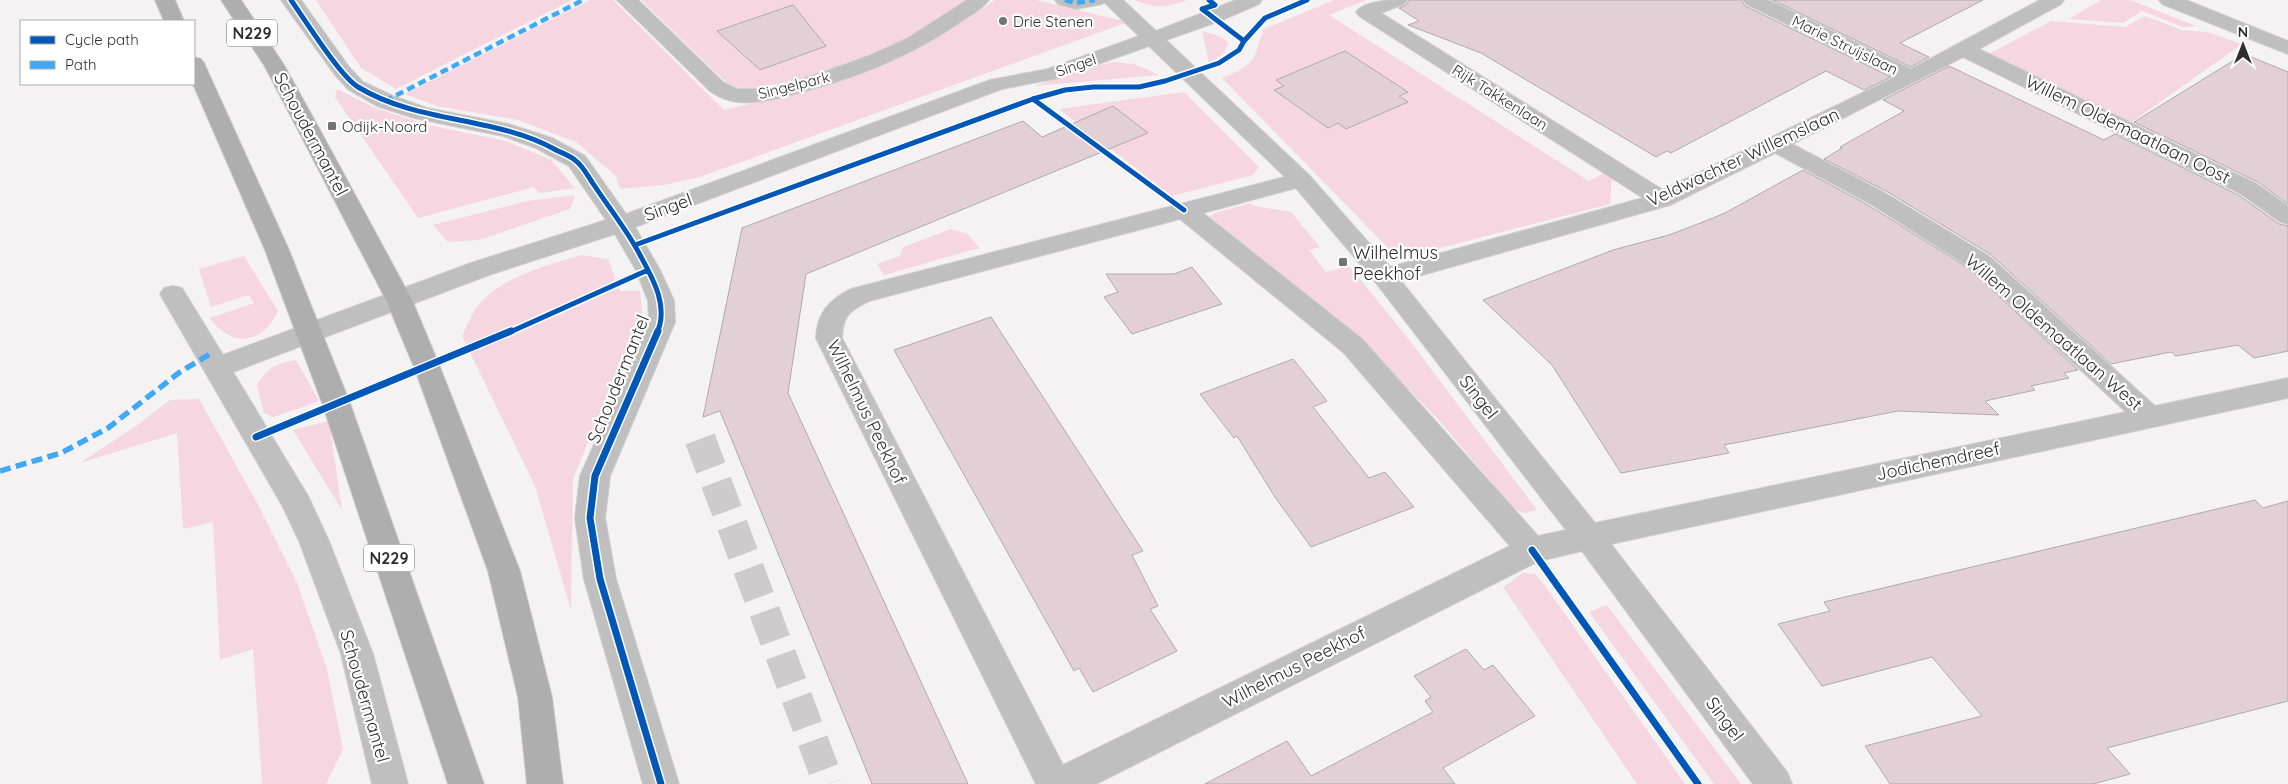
<svg xmlns="http://www.w3.org/2000/svg" width="2288" height="784" viewBox="0 0 2288 784" font-family="Quicksand,sans-serif">
	<rect width="100%" height="100%" fill="#f4f2f3"/>
	<path fill="#f6d6e0" d="M316,0H572L396,89L361,68Z
		M590,0H613L724,110L792,94L878,65L941,36L995,0H1036L1128,22L700,177L664,185L620,189L616,176L576,142L518,120L437,106L405,94Z
		M641,0H966L923,32L868,56L819,73L781,83L748,89L730,86Z
		M1135,0H1187C1166,8 1156,9 1135,0Z
		M1334,0H1366L1329,15L1589,181L1605,173L1612,178L1610,204L1429,251L1395,255L1222,78C1234,73 1248,68 1255,55C1259,48 1258,40 1263,33L1262,30Z
		M2101,0H2130L2196,26L2183,27L2142,11L2123,23L2069,19Z
		M2145,16L2182,30L2207,32L2242,44L2132,122L1989,54L2051,21L2125,27Z
		M1202,31L1219,36L1229,43L1222,55L1209,63Z
		M1114,62L1134,64L1159,75L1034,86L1093,66Z
		M337,89L375,108L428,125L506,141L551,160L575,188L540,193L534,187L418,218L335,97Z
		M1184,92L1259,167L1253,175L1172,196L1059,109Z
		M575,195L570,209L479,240L448,242L433,225L528,201Z
		M1251,203L1254,206L1291,212L1320,247L1309,250L1326,272L1349,266L1407,337L1537,510L1524,513L1514,509L1437,418L1377,358L1208,218L1215,213Z
		M951,229L968,234L979,248L884,275L877,264L900,256L903,247Z
		M581,255L608,259L620,291H640L643,321L601,410L573,479L571,610L535,486L462,336C467,327 471,314 478,306C502,276 546,266 581,255Z
		M244,256L278,311C263,344 232,349 210,318L254,303L249,295L211,307L199,269Z
		M296,360L319,401L274,417L264,413L257,385C268,368 275,363 296,360Z
		M199,399L256,501L297,583L327,669L343,749L326,784H262L253,649L220,660L213,522L183,529L177,433L80,463L136,426L170,400Z
		M329,421L342,510L293,430Z
		M1523,573L1535,574L1543,583L1685,784H1637L1503,587Z
		M1607,605L1741,784H1714L1589,612Z"/>
	<path fill="#e3d0d7" stroke="#adabac" d="M1409,0H1741L1745,6L1891,77L1864,90L1826,71L1671,153L1667,151L1656,157L1481,53L1408,25L1419,21L1399,8L1406,5Z
		M1772,0H1983L1900,43L1929,57L1911,67Z
		M793,5L826,46L760,70L717,31Z
		M1345,51L1408,92L1399,96L1408,102L1346,129L1338,123L1328,128L1274,90L1284,86L1276,80Z
		M2244,54L2288,72V204L2258,182L2134,122Z
		M1949,66L2104,140L2115,134L2240,196L2279,224L2288,226V351L2254,358L2238,345L2176,356L2171,352L2111,364L1990,254L1886,191L1824,159L1842,148L1840,147L1904,111L1883,100Z
		M1113,106L1148,133L806,274L788,393L968,784H872L720,411L703,417L742,228L1023,121L1042,137Z
		M1803,170L1868,205L1970,269L2078,370L2064,373L2069,378L2031,386L2035,390L1985,401L1999,415L1898,411L1724,445L1729,453L1621,473L1552,365L1483,300L1613,250L1669,235L1703,222L1725,213Z
		M1192,267L1222,304L1132,334L1104,297L1118,292L1106,274H1174Z
		M991,317L1143,551L1132,555L1158,606L1150,609L1177,651L1093,692L1079,668L1074,671L894,350Z
		M1293,359L1327,401L1313,407L1369,478L1385,472L1414,507L1311,547L1275,497L1237,436L1234,438L1200,394Z
		M2255,500L2263,508L2288,501V701L2107,748L2130,774L2093,784H1890L1865,746L1982,716L1932,657L1822,686L1778,624L1830,611L1824,602Z
		M1466,649L1484,670L1493,665L1535,716L1443,768L1455,784H1205L1287,741L1311,776L1433,712L1425,701L1431,697L1414,676Z"/>
	<g fill="none" stroke-linecap="round" stroke-linejoin="round">
		<path stroke="#cdcbcc" stroke-width="31" stroke-dasharray="31 15" stroke-linecap="butt" d="M700,439L829,784"/>
		<defs>
			<path id="minor" d="M281,0H301L349,67L363,82L393,96L427,108L508,124L552,138L585,156L626,214L990,80L1048,69L1139,36L1104,2L1102,4L1076,9L1058,4L1055,0H1123L1156,31L1236,0H1262L1259,4L1220,21L1166,40L1309,175L1390,267L1643,198L1359,16L1356,12C1366,0 1391,0 1407,0L1404,4L1381,13L1663,190L1895,77L1746,4L1743,0H1768L1911,69L2040,0H2064L2061,4L1979,49L2257,184L2288,206V224L2280,222L2241,194L1963,57L1792,144L1885,193L1989,256L2155,406L2288,378V398L1611,544L1787,772L1792,784H1753L1582,551L1539,561L1096,784H1036L816,338C817,313 829,300 851,289L1285,177L1149,46L1059,78L1002,89L635,227L660,270L674,301L675,322L610,476L605,518L616,579L679,784H643L584,579L575,518L580,476L649,322L648,301L636,270L615,234L489,275L233,372L308,496L329,541L373,654L408,784H372L341,654L299,541L283,507L160,294L164,288L173,286L182,288L223,355L471,263L606,220L569,166L536,148L503,136L414,118L377,106L349,90L335,75ZM1775,153L1869,203L1971,268L2126,412L1595,523L1401,281L1670,205ZM1296,188L1376,283L1566,530L1538,536L1362,339L1203,213ZM1180,219L1344,353L1510,546L1063,765L842,338C843,316 849,311 869,301Z
				M617,0H638L724,83L737,89H756L777,86L821,73L871,55L908,38L967,0H989C983,8 973,14 965,19C914,55 854,79 794,94C776,99 757,104 738,102C728,101 718,97 710,91Z
				M2159,0H2186L2288,41V54L2162,4Z"/>
			<path id="major" d="M155,0H175L184,21H164Z
				M221,0H241L284,65L320,130L412,300L440,367L520,571L552,697L563,784H527L518,697L488,571L414,367L386,300L298,130L264,65Z
				M194,57L201,59L204,63L289,250L350,403L484,784H448L322,403L265,250L193,84Z"/>
		</defs>
		<use href="#minor" stroke="#d1cfd0" stroke-width="2"/>
		<use href="#major" stroke="#d1cfd0" stroke-width="2"/>
		<use href="#minor" fill="#bfbfbf" fill-rule="evenodd"/>
		<use href="#major" fill="#aeaeae" fill-rule="evenodd"/>
		<path stroke="#3fa9f5" stroke-width="4.5" stroke-dasharray="8 4.5" stroke-linecap="butt" d="M1065,0L1076,3L1095,0
			M385,101L583,0"/>
		<path stroke="#3fa9f5" stroke-width="5.5" stroke-dasharray="11 5.5" stroke-linecap="butt" d="M0,471L61,453L108,428L180,372L210,354"/>
		<defs>
			<path id="cycleway-far1" d="M291,0C305,20 340,76 358,87C419,124 495,116 556,150C562,153 571,156 576,161C583,166 589,178 594,185C609,208 627,230 640,255C653,279 669,306 657,333
				M1209,0L1215,5L1202,9L1244,41
				M1033,99L1184,210
				M635,245L1033,99L1065,90L1093,87H1139L1165,81L1219,63L1239,50L1244,41L1265,18L1307,0
				M508,333L648,270"/>
			<path id="cycleway" d="M658,331L595,476L590,518L600,579L661,784
				M256,437L511,331
				M1532,550L1698,784"/>
		</defs>
		<use href="#cycleway-far1" stroke="#fff" stroke-width="8"/>
		<use href="#cycleway" stroke="#fff" stroke-width="10"/>
		<use href="#cycleway-far1" stroke="#0057b8" stroke-width="5"/>
		<use href="#cycleway" stroke="#0057b8" stroke-width="7"/>
	</g>
	<g fill="#747373" stroke="#fff" stroke-width="2">
		<circle cx="1003" cy="21" r="5"/>
		<rect x="327" y="121" width="10" height="10" rx="2.5"/>
		<rect x="1338" y="257" width="10" height="10" rx="2.5"/>
	</g>
	<g text-anchor="middle" dominant-baseline="central" stroke-width="4.5" stroke-linejoin="round" paint-order="stroke">
		<g font-size="15" fill="#2f2e2e" stroke="#fff" text-anchor="start">
			<text x="1013" y="21">Drie Stenen</text>
			<text x="342" y="126">Odijk-Noord</text>
		</g>
		<g font-size="15" fill="#2f2e2e" stroke="#fff">
			<text transform="translate(1845 45) rotate(26)">Marie Struijslaan</text>
			<text transform="translate(1076 65) rotate(-19)">Singel</text>
			<text transform="translate(794 85) rotate(-14)">Singelpark</text>
			<text transform="translate(1500 97) rotate(32)">Rijk Takkenlaan</text>
		</g>
		<g fill="#fff" stroke="#6d6d6d" stroke-width="1">
			<rect x="227" y="19.5" width="50" height="27" rx="4"/>
			<rect x="364" y="544.5" width="50" height="27" rx="4"/>
		</g>
		<g font-size="16" font-weight="bold" fill="#2f2e2e">
			<text x="252" y="33">N229</text>
			<text x="389" y="558">N229</text>
		</g>
		<g font-size="18" fill="#2f2e2e" stroke="#fff">
			<text transform="translate(2128 129) rotate(26)">Willem Oldemaatlaan Oost</text>
			<text transform="translate(311 134) rotate(62)">Schoudermantel</text>
			<text transform="translate(1743 157) rotate(-25)">Veldwachter Willemslaan</text>
			<text transform="translate(668 207) rotate(-20)">Singel</text>
			<text transform="translate(2054 332) rotate(41)">Willem Oldemaatlaan West</text>
			<text transform="translate(618 379) rotate(-68)">Schoudermantel</text>
			<text transform="translate(1479 397) rotate(52)">Singel</text>
			<text transform="translate(867 412) rotate(64)">Wilhelmus Peekhof</text>
			<text transform="translate(1938 461) rotate(-12)">Jodichemdreef</text>
			<text transform="translate(1294 667) rotate(-27)">Wilhelmus Peekhof</text>
			<text transform="translate(365 696) rotate(74)">Schoudermantel</text>
			<text transform="translate(1725 719) rotate(53)">Singel</text>
		</g>
		<g font-size="18" fill="#2f2e2e" stroke="#fff" text-anchor="start">
			<text x="1353" y="252">Wilhelmus<tspan x="1353" dy="21">Peekhof</tspan></text>
		</g>
	</g>
	<rect x="20" y="20" width="175" height="65" fill="#ffffff" stroke="#acabab"/>
	<rect x="30" y="36" width="25" height="8" fill="#0057b8" stroke="#acabab"/>
	<text x="65" y="45" font-size="15" fill="#2f2e2e">Cycle path</text>
	<rect x="30" y="61" width="25" height="8" fill="#3fa9f5" stroke="#acabab"/>
	<text x="65" y="70" font-size="15" fill="#2f2e2e">Path</text>
	<g transform="translate(2243 45)" stroke="#ffffff" stroke-width="4" paint-order="stroke">
	<path d="M0-4L9 19L0 12L-9 19Z" fill="#2f2e2e"/>
	<text y="-8" font-size="14" font-weight="bold" text-anchor="middle" fill="#2f2e2e">N</text>
	</g>
</svg>
